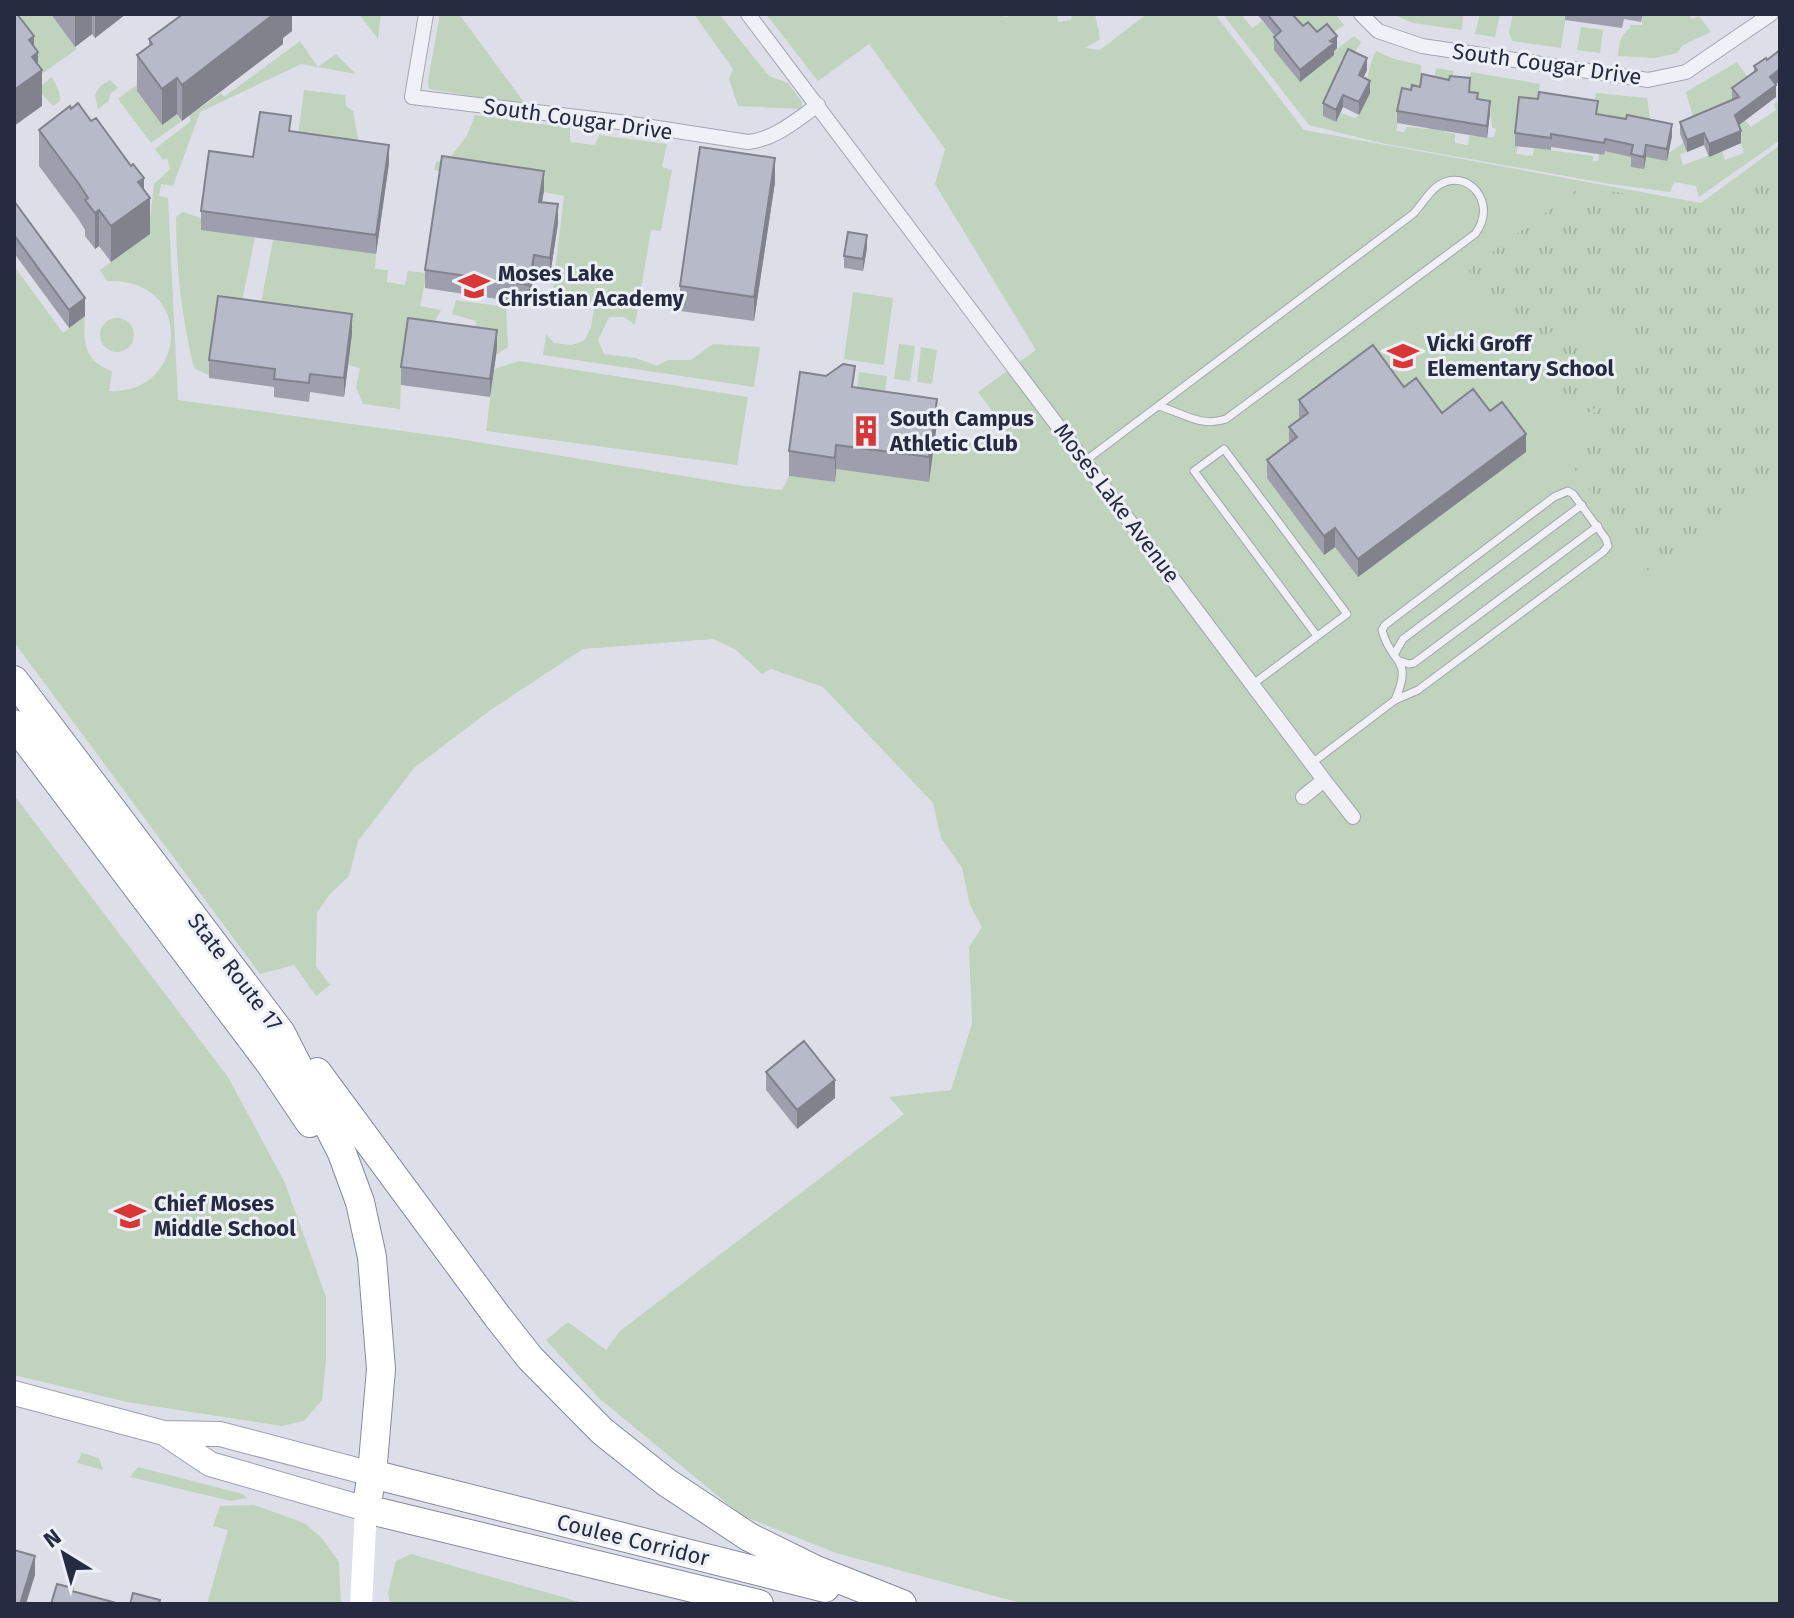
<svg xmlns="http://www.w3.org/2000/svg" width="1794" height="1618" viewBox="0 0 1794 1618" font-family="'Fira Sans',sans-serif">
	<defs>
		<pattern id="park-tufts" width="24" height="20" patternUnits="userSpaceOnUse" patternTransform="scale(2)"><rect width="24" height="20" fill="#bfd3bd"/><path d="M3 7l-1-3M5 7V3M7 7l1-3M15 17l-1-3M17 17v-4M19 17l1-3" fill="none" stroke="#a4b5a4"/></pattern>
	</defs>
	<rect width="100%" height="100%" fill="#dddfe8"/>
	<path fill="#bfd3bd" d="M22,14H51L77,49L40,75L20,25Z
		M359,14H381L378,39Z
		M440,14H459L526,105L429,89L428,80Z
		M694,14H719L769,76L788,83L802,102L801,109L738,106L729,79L733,69Z
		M766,14H989L1007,17L1009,14H1057L1058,22L1071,20L1072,14H1095L1100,39L1085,48L1100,50L1147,14H1215L1304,130L1701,203L1780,145V1604H1024L836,1553L741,1515L600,1399L546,1340L568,1322L606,1350L620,1331L904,1114L889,1097L951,1090L972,1024L969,947L982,927L970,905L962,868L941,838L933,803L823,687L771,669L762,674L735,649L713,639L583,649L492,709L414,768L358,841L349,876L329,895L317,913L316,966L330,985L316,996L294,965L260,974L14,642V266L63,333L85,316C83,342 84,362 112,371L109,391C187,396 197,277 107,281L100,270L150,234L140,220H150L154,184L170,169L167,158L163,160L155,149L191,121L189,116L221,93L224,97L300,41L318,67L336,54L356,74L301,64L200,112L173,186L161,184L159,196L168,198L178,400L453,438L744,486L782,490L789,476L834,482L836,469L929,481L935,438L995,443L1007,431L978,392L1036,350L935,184L945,149L869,44L818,81Z
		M1228,14H1241L1252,28L1262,21L1268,27L1284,14H1335L1344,25L1328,36L1323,60L1354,36L1361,42L1348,63L1323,115L1336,122L1341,113L1355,118L1359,115C1364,97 1368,65 1376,51L1394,59L1421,65L1422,86L1402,101L1396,131L1404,132L1407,127L1429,129L1437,90L1433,88L1436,68L1454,71L1444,132L1455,134V143L1468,145L1469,136L1494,137L1496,129L1492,127L1490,109L1478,106L1467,90L1471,72L1540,84L1534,111L1515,145L1518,146L1516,154L1533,156L1534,148L1593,156V161H1598L1599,154L1604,155L1593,112L1596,93L1647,98L1652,132L1646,157L1667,161L1669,153L1683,143L1687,152L1680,154L1683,165L1722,151L1725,160L1744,153L1741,143L1696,127L1686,92L1737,62L1753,85L1743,118L1751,127L1776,110L1774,104L1780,99V140L1699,197L1696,186L1674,182L1670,192L1610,184L1381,143L1309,125L1225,17Z
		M1392,14H1463L1462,30L1413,23Z
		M1480,14H1500L1495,37L1475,34Z
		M1513,14H1566L1561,48L1512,41L1509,32Z
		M1643,14H1688L1692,19L1699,16L1711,32L1683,45L1677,53L1655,58L1618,56C1619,43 1620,36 1630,28V25H1642Z
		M1581,27L1603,30L1600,53L1577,50Z
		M149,75L138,92L162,125L177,114L182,121L151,143L118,99Z
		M52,77L59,91L60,101L53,106L41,93L42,85Z
		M110,80L118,88L110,94L109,101L98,109L95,95L100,86Z
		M304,90L345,95L346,106L353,111L358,139L367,151L296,150Z
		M475,115L570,128V142L595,145L599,135L667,144L662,167L672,170L661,231L651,230L635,325L624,317H609L598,340L604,354L636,358L657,366L667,360H691L713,344L760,347L754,387L543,355L546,334L554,343L572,345L585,340L591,327L594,309C583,292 570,294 552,296L564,196L434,170L436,162L449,159L467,136Z
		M183,212L255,237L242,301L210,376L194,368C182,318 176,269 176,217Z
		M273,240L376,254L375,269L388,270L387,282L405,285L408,271L427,273L420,306L441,310L401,385L400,409L363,404L356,387L360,368L348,365L261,303Z
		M853,292L893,298L884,365L844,359Z
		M456,300L506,307L508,347L496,355L497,348L472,345L476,321L452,314Z
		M100 335a17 17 0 1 1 34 0a17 17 0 1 1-34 0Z
		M899,344L915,346L910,381L894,379Z
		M921,347L937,350L932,384L917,382Z
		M519,361L748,397L737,465L486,431L494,369Z
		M859,372L887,376L882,413L854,409Z
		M14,795L228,1077L285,1183L326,1297V1360L322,1400L304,1421L282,1426L127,1402L14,1375Z
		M82,1453L99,1458L103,1470L77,1463Z
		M138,1467L243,1494L247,1498L231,1501L130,1477Z
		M254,1505L304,1523L321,1537L339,1562L341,1604H207L228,1530L213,1526L220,1506Z
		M411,1554L587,1604H390L388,1593L396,1561Z"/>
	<path fill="url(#park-tufts)" d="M1780,157V473L1648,571L1572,466C1587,452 1592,441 1581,422L1615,397L1617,381L1640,362L1602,313L1581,328L1561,325L1528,350L1468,270L1582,186L1705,208L1720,203Z
		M1563,330L1612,395L1579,420L1530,354Z"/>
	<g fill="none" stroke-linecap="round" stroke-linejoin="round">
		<defs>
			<path id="lane" d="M1085,461L1413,214C1422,205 1428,192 1439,185C1467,167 1499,203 1475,234L1226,419C1200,428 1182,412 1158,406
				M1395,653L1403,639L1582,505
				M1400,661L1409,664L1414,663L1598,526
				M1253,684L1347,614L1224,449L1194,471L1317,636
				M1312,763L1395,700L1418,690L1603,552L1608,546L1606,539L1573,494L1568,491L1554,497L1385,625L1382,630C1391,666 1414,656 1395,700"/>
			<path id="street" d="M426,14L412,97L619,122L748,142C776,139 796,120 818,105
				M748,14L1324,780L1303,797
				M1361,14L1378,31L1422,46L1648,80L1686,72L1771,14
				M1324,780L1353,817"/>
			<path id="primary" d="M14,1393L164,1433L220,1434L372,1474
				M164,1433L210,1464L366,1509"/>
			<path id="highway" d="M14,680L281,1033L342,1153L360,1202L372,1257L381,1369L372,1474L366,1509L759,1604
				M14,724L269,1062L310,1123
				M317,1072L497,1316L530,1358L602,1431L666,1482L749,1537L816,1570L902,1604
				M372,1474L825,1588"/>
		</defs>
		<use href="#lane" stroke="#a2a5b2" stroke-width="9"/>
		<use href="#street" stroke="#a2a5b2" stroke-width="16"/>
		<use href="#primary" stroke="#9ba1b5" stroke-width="26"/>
		<use href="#highway" stroke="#838aa0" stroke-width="30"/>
		<use href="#lane" stroke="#f0f1f6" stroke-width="7"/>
		<use href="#street" stroke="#f0f1f6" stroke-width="14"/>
		<path stroke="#fff" stroke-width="22" d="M361,1604L366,1509"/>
		<use href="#primary" stroke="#fff" stroke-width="24"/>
		<use href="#highway" stroke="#fff" stroke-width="28"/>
	</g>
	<path fill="#9da0ac" d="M51,14H126L95,38L92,34L75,47Z
		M292,14V31L283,38V44L182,121L177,114L162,125L137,91V55L149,47V39Z
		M1257,14H1292L1303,26L1317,32L1337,48L1334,51V55L1300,82L1274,50V37L1275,36Z
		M1565,14H1643L1641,22L1624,19L1622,28L1565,20Z
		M1780,50V81L1776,84V97L1739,125L1741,143L1709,157L1704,145L1687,152L1680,134V122L1732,100V88L1754,73V66L1767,60Z
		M1367,70L1363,77L1370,93L1359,115L1343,107L1336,122L1323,116V103Z
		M1411,90L1470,92L1478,99L1490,113L1487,138L1397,123V111Z
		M71,109L144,189L150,234L111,262L99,246L95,249L85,236V230L79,220L39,166V130Z
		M1598,115L1672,136L1667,161L1646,157L1644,169L1631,167V157L1605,151L1604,155L1551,147V150L1515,146V133Z
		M291,131L389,163L376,254L201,230V211L253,157Z
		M775,182L754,321L680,311V286Z
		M544,190L542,202L558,223L550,276L534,274L529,304L425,288V270Z
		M14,201L85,316L69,328L14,253Z
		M867,248L863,271L844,268V256Z
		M352,333L344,397L310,392L309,402L274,397V387L209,378V360Z
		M497,348L490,397L401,385V367Z
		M1404,387L1442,413L1490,411L1526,452L1358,577L1335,547L1324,555L1267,478V460L1289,443V427L1299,420V400Z
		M855,388L937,423L929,482L836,469L835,482L789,476V451Z
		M766,1072L835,1098L797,1129L766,1090Z"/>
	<path fill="#80828c" d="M75,14H92V34L75,47Z
		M95,14H126L95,38Z
		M274,14H292V31L283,38V44L182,121V85Z
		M34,36V55L38,52V73L42,70V106L14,126V90L29,40Z
		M1337,36V48L1334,51V55L1300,82V70Z
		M1367,58V70L1359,87V75Z
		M1780,69V81L1770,89V77Z
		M177,78V114L162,125V89Z
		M1370,81V93L1359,115V102Z
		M1776,85V97L1735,128V115Z
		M1343,95V107L1336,122V110Z
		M1490,101V113L1487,138V126Z
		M1672,124V136L1667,161V149Z
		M1741,131V143L1709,157V144Z
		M1704,133V145L1687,152V140Z
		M389,145V163L376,254V235Z
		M1646,145V157L1644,169V157Z
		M775,158V182L754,321V297Z
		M544,171V190L539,220V202Z
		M144,178V202L150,198V234L111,262V226L138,182Z
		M558,204V223L550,276V258Z
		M99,210V246L95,249V213Z
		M867,235V248L863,271V259Z
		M534,255V274L529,304V285Z
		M85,298V316L69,328V310Z
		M352,314V333L344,397V378Z
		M497,330V348L490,397V379Z
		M937,399V423L929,482V457Z
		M1526,434V452L1358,577V559Z
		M836,445V469L835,482V458Z
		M1335,528V547L1324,555V536Z
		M835,1080V1098L797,1129V1110Z
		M35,1556V1575L26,1604H20Z"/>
	<path fill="#b7bac8" stroke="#80828c" stroke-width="2" d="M14,14H17L34,36L29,40L38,52L32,57L42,70L14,90Z
		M183,14H274L182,85L177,78L162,89L137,55L152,44L149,39Z
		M1267,14H1292L1303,26L1308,22L1317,32L1327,24L1337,36L1330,41L1334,43L1300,70L1274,37L1281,31Z
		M1348,49L1367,58L1359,75L1370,81L1359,102L1343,95L1336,110L1323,103Z
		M1780,50V69L1770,77L1776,85L1735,115L1741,131L1709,144L1704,133L1687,140L1680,122L1739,97L1732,88L1757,70L1754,66L1766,58L1767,60Z
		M1422,74L1449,80L1450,76L1470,78L1469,92L1478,93L1477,99L1490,101L1487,126L1397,111L1402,88L1411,90L1412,85L1420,87Z
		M1539,92L1598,101L1596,114L1626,119L1627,115L1672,124L1667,149L1646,145L1644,157L1631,154L1633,145L1605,139L1604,143L1551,134V138L1515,133L1519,97L1538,99Z
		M78,103L91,121L96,118L131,166L133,164L144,178L138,182L150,198L111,226L99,210L95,213L85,200L88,198L79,184L39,130L70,106L71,109Z
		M260,112L291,116L289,131L389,145L376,235L201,211L209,151L253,157Z
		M700,147L775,158L754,297L680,286Z
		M442,156L544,171L539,202L558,204L550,258L534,255L529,285L425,270Z
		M14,201L85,298L69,310L14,235Z
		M848,232L867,235L863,259L844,256Z
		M218,296L352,314L344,378L310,374L309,383L274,379L275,369L209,360Z
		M408,318L497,330L490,379L401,367Z
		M1373,345L1404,387L1416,378L1442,413L1473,389L1490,411L1502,402L1526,434L1358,559L1335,528L1324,536L1267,460L1297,437L1289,427L1308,413L1299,400Z
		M843,364L855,366L852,387L937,399L929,457L836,445L835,458L789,451L800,372L826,376Z
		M804,1041L835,1080L797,1110L766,1072Z
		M14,1550L35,1556L20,1604H14Z
		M57,1584L73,1588L72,1591L120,1604H51Z
		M133,1593L160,1600L159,1604H130Z"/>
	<defs>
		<symbol id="school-bare" viewBox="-9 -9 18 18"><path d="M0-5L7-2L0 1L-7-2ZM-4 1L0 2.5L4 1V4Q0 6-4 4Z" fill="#da3635" stroke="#eceff6" stroke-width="2.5" paint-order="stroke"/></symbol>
		<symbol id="building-bare" viewBox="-9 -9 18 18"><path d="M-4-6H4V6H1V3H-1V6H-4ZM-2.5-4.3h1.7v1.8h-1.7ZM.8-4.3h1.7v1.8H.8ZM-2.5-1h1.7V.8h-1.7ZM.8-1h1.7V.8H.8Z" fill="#da3635" stroke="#eceff6" stroke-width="2.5" paint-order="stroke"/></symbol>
	</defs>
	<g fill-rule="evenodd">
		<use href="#school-bare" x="452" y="264" width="44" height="44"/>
		<use href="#school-bare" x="1381" y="334" width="44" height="44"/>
		<use href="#building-bare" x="844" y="409" width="44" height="44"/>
		<use href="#school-bare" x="108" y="1194" width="44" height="44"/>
	</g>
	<g text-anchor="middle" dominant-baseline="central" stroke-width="6" stroke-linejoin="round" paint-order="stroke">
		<g font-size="22" fill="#252b40" stroke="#eceff6">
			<text transform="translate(1547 64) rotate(8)">South Cougar Drive</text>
			<text transform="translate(578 119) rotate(8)">South Cougar Drive</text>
			<text transform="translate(1117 503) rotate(53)">Moses Lake Avenue</text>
			<text transform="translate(235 972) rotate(53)">State Route 17</text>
			<text transform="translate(633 1540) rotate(14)">Coulee Corridor</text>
		</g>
		<g font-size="22" font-weight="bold" fill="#252b40" stroke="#eceff6" text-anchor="start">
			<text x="498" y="273">Moses Lake<tspan x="498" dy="25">Christian Academy</tspan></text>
			<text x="1427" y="343">Vicki Groff<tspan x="1427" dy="25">Elementary School</tspan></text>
			<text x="890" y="418">South Campus<tspan x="890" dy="25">Athletic Club</tspan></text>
			<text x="154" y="1203">Chief Moses<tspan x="154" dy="25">Middle School</tspan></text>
		</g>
	</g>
	<rect width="1794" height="1618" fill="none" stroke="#252b40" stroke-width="32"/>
	<g transform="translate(64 1554) rotate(323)" stroke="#eceff6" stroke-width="6" paint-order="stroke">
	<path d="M0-6L14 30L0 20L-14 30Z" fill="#252b40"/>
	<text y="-12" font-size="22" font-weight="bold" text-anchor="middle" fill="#252b40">N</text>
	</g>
</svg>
